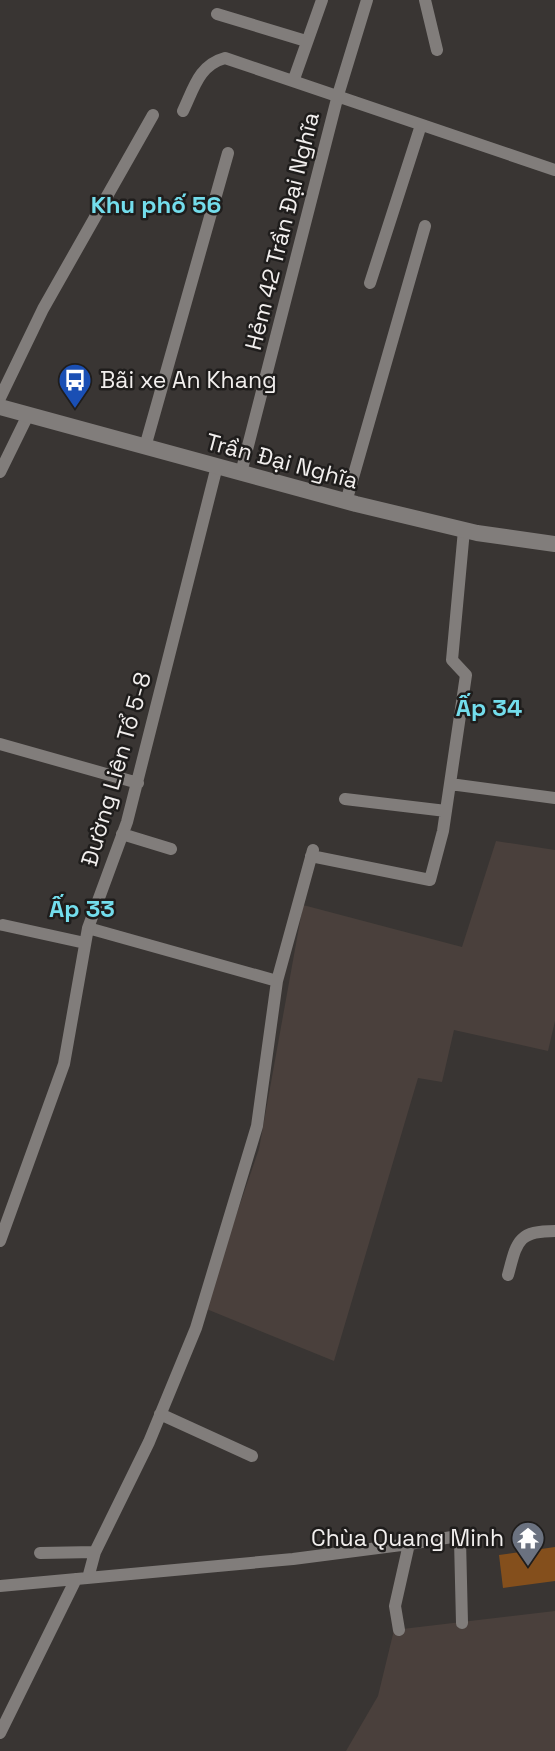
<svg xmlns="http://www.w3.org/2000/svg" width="555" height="1751" viewBox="0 0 555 1751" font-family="'Space Grotesk',sans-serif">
	<rect width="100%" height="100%" fill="#393533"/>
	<path fill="#4a403c" d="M496,841L555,850V1021L548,1051L454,1030L442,1082L418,1078L334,1361L204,1308L259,1149L303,905L462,947Z
		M555,1611V1751H346L378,1696L394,1630Z"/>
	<path fill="#844f1c" d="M555,1547V1581L503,1588L499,1555Z"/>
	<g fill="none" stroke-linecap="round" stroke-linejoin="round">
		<path stroke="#817d7b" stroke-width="12" d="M425,0L437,50
			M217,14L306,41
			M294,79L322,0
			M183,111C194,88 199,65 225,58L555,170
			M370,283L421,125
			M0,398L43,309L153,115
			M145,447L228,153
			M0,472L28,415
			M241,473L338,95L367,0
			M346,502L425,226
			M0,744L138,783
			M450,784L555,798
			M345,799L446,811
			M122,834L171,849
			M311,856L430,880L443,831L466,675L452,660L464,530
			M3,925L85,943
			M88,928L277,981
			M0,1241L64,1064L88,928L127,822L217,466
			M508,1275C517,1242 517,1231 555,1231
			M160,1414L252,1456
			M409,1544L452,1537L460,1540L462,1623
			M40,1553L95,1552L149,1442L196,1328L257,1126L277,981L313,850
			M88,1578L95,1552
			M0,1586L293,1559L409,1544L395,1606L399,1630
			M0,1733L76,1579"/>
		<path stroke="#817d7b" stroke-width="16" d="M0,407L356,504L477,533L555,544"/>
	</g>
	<defs>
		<symbol id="bus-pin" viewBox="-11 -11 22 30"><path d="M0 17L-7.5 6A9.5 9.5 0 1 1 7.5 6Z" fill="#1a4fb4" stroke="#1f1d1c"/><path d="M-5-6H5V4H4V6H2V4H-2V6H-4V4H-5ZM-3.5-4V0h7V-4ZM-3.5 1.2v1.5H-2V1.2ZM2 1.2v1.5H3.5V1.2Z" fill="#fff"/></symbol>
		<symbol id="temple-pin" viewBox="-11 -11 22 30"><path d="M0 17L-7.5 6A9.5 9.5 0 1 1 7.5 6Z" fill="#6b7280" stroke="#1f1d1c"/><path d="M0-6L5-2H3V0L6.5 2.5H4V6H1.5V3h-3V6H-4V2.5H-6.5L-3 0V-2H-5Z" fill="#fff"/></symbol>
	</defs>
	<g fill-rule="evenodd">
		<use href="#bus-pin" x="56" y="361" width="38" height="52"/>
		<use href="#temple-pin" x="509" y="1519" width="38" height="52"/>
	</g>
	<g text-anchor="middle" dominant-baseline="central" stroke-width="5" stroke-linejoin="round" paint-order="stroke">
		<g font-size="23" fill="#f2efee" stroke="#1f1d1c">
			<text transform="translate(282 231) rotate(-76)">Hẻm 42 Trần Đại Nghĩa</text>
			<text transform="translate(282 461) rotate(15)">Trần Đại Nghĩa</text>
			<text transform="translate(116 769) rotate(-74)">Đường Liên Tổ 5-8</text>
		</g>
		<g font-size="23" fill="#f2efee" stroke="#1f1d1c" text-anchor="start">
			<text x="100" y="380">Bãi xe An Khang</text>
			<text x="504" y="1538" text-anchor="end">Chùa Quang Minh</text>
		</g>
		<g font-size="24" font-weight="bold" fill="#73ddec" stroke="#1f1d1c">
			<text x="156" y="204">Khu phố 56</text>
			<text x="489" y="707">Ấp 34</text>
			<text x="82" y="908">Ấp 33</text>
		</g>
	</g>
</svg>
